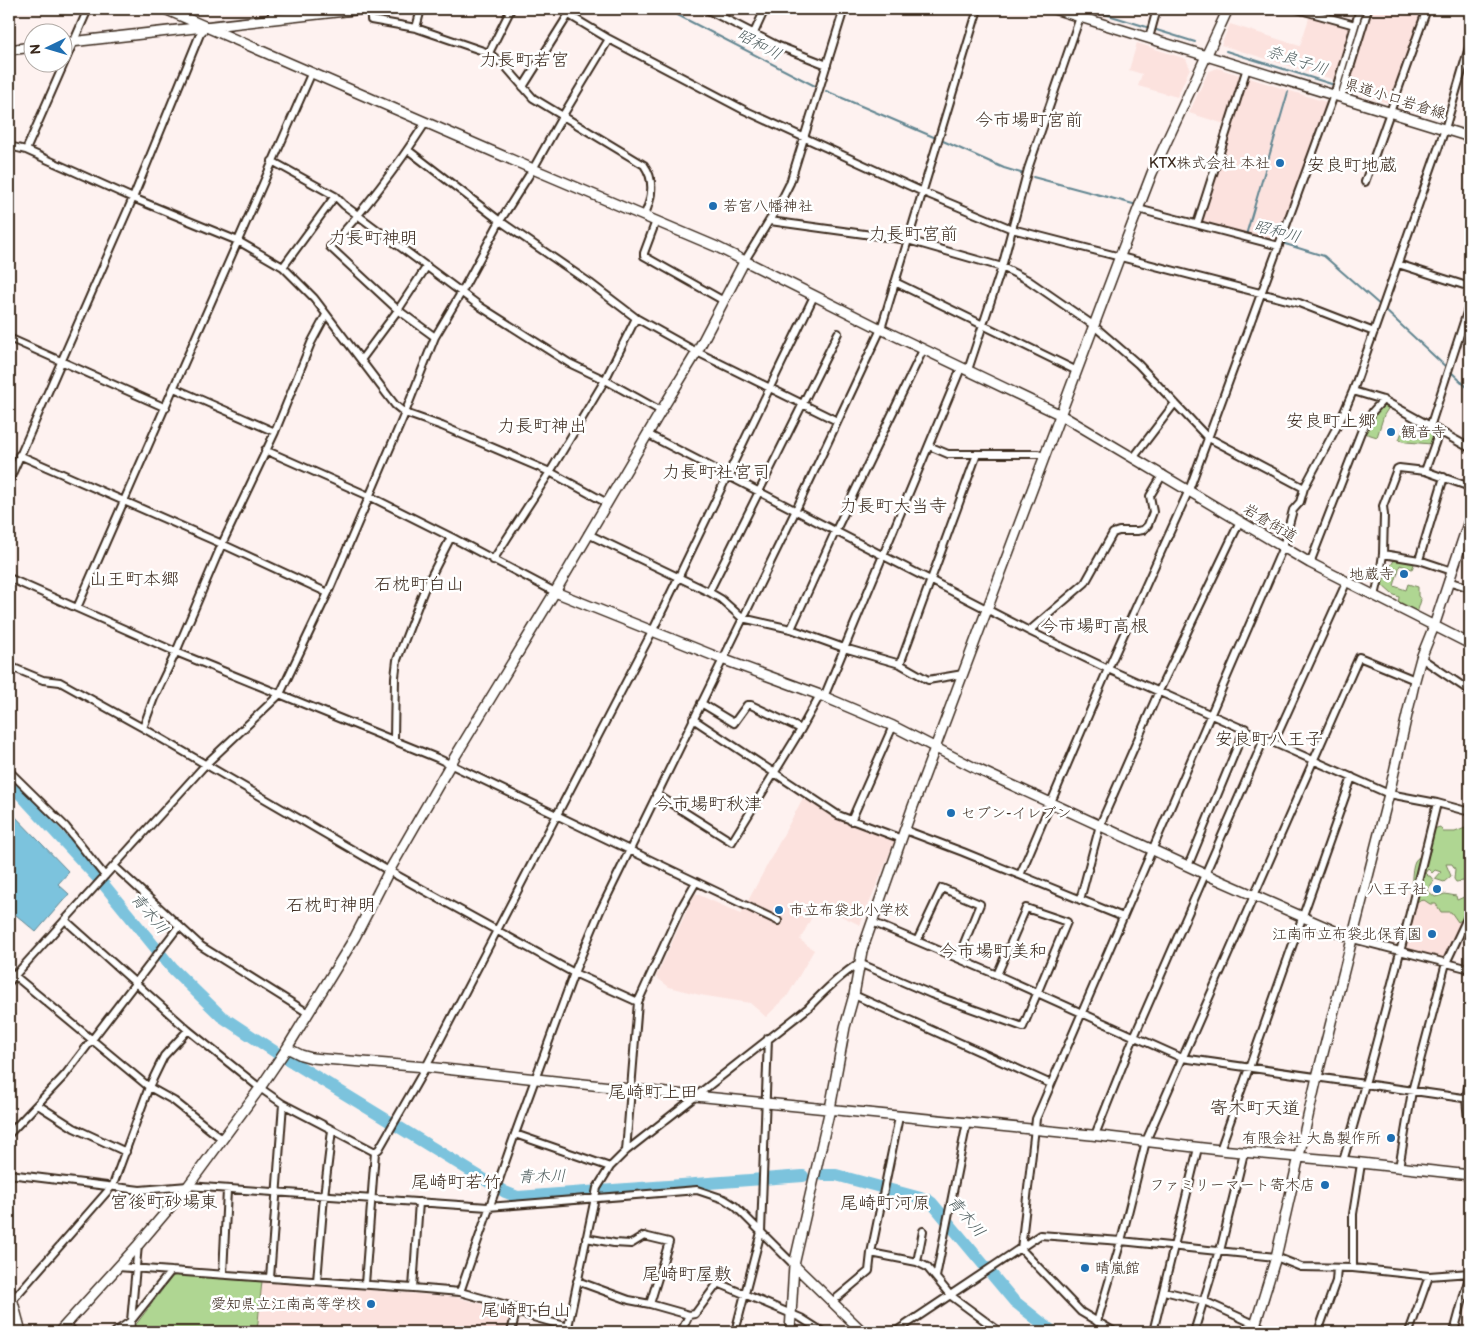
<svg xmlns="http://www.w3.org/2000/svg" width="1479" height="1341" viewBox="0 0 1479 1341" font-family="'Balsamiq Sans','Klee One',sans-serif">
	<rect width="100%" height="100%" fill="#fef2f0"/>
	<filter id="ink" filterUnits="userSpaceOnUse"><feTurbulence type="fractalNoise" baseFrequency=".02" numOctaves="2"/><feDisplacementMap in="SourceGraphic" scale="10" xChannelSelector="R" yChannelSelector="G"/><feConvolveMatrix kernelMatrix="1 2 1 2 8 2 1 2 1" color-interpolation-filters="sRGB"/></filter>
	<g filter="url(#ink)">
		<path fill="#fce2de" d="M1369,9H1425L1391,104L1346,90Z
			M1310,15L1351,26L1335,80L1221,45L1230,24L1300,46Z
			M1137,43L1186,59L1190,68L1177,97L1138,86L1142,74L1129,70Z
			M1217,68L1243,76L1228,125L1189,113L1208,72Z
			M1246,77L1329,103L1277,241L1201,221Z
			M804,796L844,822L895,841L860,925L818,905L800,940L814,950L788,995L766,1017L750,1003L700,995L669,987L656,977L695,893L741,914Z
			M1415,896L1470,910L1446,963L1400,951Z
			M262,1281L455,1297L509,1311L511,1316L507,1332H257Z"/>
		<path fill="#afd692" stroke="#758058" d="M1383,400L1391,404L1384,415L1377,437L1361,432Z
			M1415,422L1434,431L1435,434L1432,444L1406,442L1399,440L1403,429H1409Z
			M1395,559L1415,562L1412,569L1400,565L1394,586L1406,590L1408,584L1418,587V596L1421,600L1417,613L1398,604L1399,597L1392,594L1382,585L1383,577Z
			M1440,827L1443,832H1455L1468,827L1470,829V884L1469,885L1465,877L1464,881L1456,882L1454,879L1455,869L1452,864H1446L1451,876L1444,882L1435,879L1441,872L1435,870L1432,873L1428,869L1425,873L1428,876H1430L1434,881L1427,890L1435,897L1445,894L1456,896L1457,900L1464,897L1470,890C1470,906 1473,914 1458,922L1451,912H1441L1436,904H1430L1424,900L1413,902C1411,895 1411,868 1415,861C1418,856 1424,856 1429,854L1431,848L1427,847L1430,830Z
			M179,1274L262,1281L257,1332H133L134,1327L172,1277Z"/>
		<path fill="#7cc3dd" stroke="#628691" d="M9,810L69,872L58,884L69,894L36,932L9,909Z"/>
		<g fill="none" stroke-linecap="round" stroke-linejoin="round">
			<path stroke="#628691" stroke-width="2" d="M666,9L815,86
				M1089,9L1195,42
				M1226,51L1341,87L1364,9
				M826,91L936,138
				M943,141L1004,168L1024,174
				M1033,177L1137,205
				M1246,235L1288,92
				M1282,243L1324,256L1381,306
				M1385,310L1447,368
				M1450,371L1470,390"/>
			<path stroke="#7cc3dd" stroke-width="12" d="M9,782L105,886L172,968L221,1016L277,1053
				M289,1060L505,1192L518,1197L803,1176
				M823,1175H836L928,1200L932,1203L1014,1301L1053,1332"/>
			<defs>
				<path id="street" d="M371,9V20L416,28L489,53L506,67L533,98L644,165C655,180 652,199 644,216
					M706,9L776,45L827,65
					M1297,9L1355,25
					M569,15L609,39L744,110L923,192L1012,229L1299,303L1374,332
					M271,19L273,9
					M416,28L421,9
					M754,33L765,9
					M1149,38L1157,9
					M489,53L511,9
					M523,87L572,9
					M1341,97L1368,9
					M426,122C397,167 366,208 330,247L398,310L435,337
					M9,146L26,150L133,198L238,241L283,267L314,298L395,405L405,413L442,426L550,472L607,503
					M26,150L88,9
					M408,150L500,221L590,283L636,318L697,352L837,421
					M272,161L335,196L344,205L481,307L569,363L605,380L661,411
					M1365,182L1427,9
					M1138,209L1279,246
					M656,221L644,253V256L724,301
					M770,221L908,240L1002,267L1028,280L1093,325L1138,364L1207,437L1304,488
					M1197,224L1247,68
					M744,262L780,203L790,183L844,9
					M1398,264L1470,287
					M283,267L335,196
					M895,282L1077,371
					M9,338L166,408
					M361,360L398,310L427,266
					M968,370L1002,267L1028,169L1080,17
					M174,388L275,432
					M1353,391L1383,400L1470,448
					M1430,427L1470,303
					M647,434L1029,631L1108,669L1389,794L1437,803L1470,812
					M929,446L948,454H1038L1045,457
					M265,450L369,496L451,537L555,592
					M19,455L222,544L328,593
					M1134,457L1175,403
					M1425,471L1439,432
					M9,481L133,198L200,34L207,27
					M588,534L709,592L721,599L742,618L791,629L844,648L900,664L928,680L963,674
					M1383,554L1419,560L1452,571
					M493,560L550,472L605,380L636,318
					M1419,560L1444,477
					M1310,563L1361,432L1373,411L1383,400
					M9,578L176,652L437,758L778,921
					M1448,581L1470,588
					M709,592L838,333
					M1375,596L1380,574L1383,554L1384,515L1383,506L1397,469L1399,468L1425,471L1470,487
					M77,608L312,72
					M791,629L835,532L923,350
					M1029,631L1085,583L1113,533L1119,531H1137L1143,530L1148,525L1153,512L1150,496L1163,474
					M1421,658L1470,691
					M900,664L977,454
					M9,666L43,680L60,682L143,728L389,871L574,973L638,1002
					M824,697L961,368
					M701,703L734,723L747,705H751L801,729
					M693,719L838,815L902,839
					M143,728L154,698L176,652L222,544L275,432L311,343L326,315
					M394,739L395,677L397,660L424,590L451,537
					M1274,742L1347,581
					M9,771L66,827L105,876
					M656,794L732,842L800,731L820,695
					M851,821L893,726
					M905,830L963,852L1123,917
					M114,866L201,946L308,1013
					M1188,866L1245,728
					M1020,875L1108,669L1189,490L1334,95L1360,9
					M1080,900L1100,825L1159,691L1240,521
					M65,920L188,1030L260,1088L283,1104L375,1152
					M872,922L997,975L1182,1058L1470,1099
					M1353,939L1470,969
					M917,941L942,888L980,904L958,958
					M9,971L149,1087L174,1101L222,1139
					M9,982L206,764L280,694L328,593L405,413L435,337L461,293L500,221L533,169L562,117L609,39
					M854,995L1051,1084
					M1470,1074L1466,1099L1470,1141
					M38,1105L74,1128L126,1152
					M9,1134L65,1075L179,926
					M515,1134L610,1167
					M1095,1135L1134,1037L1265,737
					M1220,1150L1352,777
					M626,1151L638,1002L681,908L696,882
					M1343,1161C1378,1043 1408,923 1437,803
					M1399,1168L1412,1091L1446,963L1470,912
					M9,1174L140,1190L188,1186L488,1207L697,1190L724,1199L735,1206L794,1265
					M586,1238L614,1243L631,1244L644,1236L669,1242L650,1304
					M1021,1249L1036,1119L1283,547L1293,510L1300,502L1304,488L1341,419L1353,391L1445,129L1470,44
					M1021,1249L1081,1312L1115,1332
					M1220,1251L1244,1153
					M871,1253L917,1262L927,1267L950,1295L1000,1332
					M917,1262L923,1231
					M118,1267L171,1271
					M1353,1268V1214L1361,1164
					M223,1274L227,1190
					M936,1277L967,1122
					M270,1278L283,1104
					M317,1281L324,1196L332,1130
					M577,1281L629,1300L650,1304L689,1315L695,1314L718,1283L801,1318L823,1332
					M365,1284L375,1152L379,1149L426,1067L653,630L814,296
					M413,1288L460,1292L514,1307L516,1312L568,1327
					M1164,1291L1204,1301L1261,1327L1267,1332
					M460,1292L515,1134L574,973L600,911L795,512L881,329L978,9
					M832,1302L869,1271L871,1253L899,1117
					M9,1304L113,1185L149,1087L164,1056L188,1030
					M1097,1322L1121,1241L1146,1141L1359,657L1415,680
					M66,1324L74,1332
					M115,1332L131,1321L138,1245
					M130,1332L131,1321L171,1271L413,1288L419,1202
					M511,1332L516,1312
					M567,1332L597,1188L610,1167L626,1151L808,1008C824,991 839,976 859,963L931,994L1023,1027L1067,922L1026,908L997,975
					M681,1332L689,1315
					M735,1332L761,1232L768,1038
					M895,1332L1040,1235L1121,1241L1266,1256L1276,1257L1301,1267L1353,1268L1429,1276L1470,1273V1267
					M1153,1332L1198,1148
					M1194,1332L1219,1250
					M1318,1332L1336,1281L1337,1268
					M1409,1332L1429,1276
					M1454,1332L1470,1273"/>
				<path id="secondary" d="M165,9L533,169L717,247L881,329L1061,415L1310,563L1470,644
					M1054,9L1470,137
					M62,43L363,9
					M9,50L32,47
					M555,592L722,659L820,695L893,726L977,769L1205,874L1353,939
					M287,1048L301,1055L312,1058L426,1067L695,1096L1091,1135L1220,1150L1343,1161L1470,1175
					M794,1265L863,1332
					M9,1287L21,1332
					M59,1332L138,1245L188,1186L260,1088L287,1048L355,937L389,871L450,765L555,592L661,411L697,352L744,262
					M790,1332L794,1265L830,1109L845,1027L854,995L862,951L912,809L1120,256L1152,173L1228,9
					M1253,1332L1276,1257L1317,1077L1389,794L1415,680L1421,658L1434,626L1470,518"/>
			</defs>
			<use href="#street" stroke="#3b2a1e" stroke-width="10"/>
			<use href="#secondary" stroke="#3b2a1e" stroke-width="12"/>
			<use href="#street" stroke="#fff" stroke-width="6"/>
			<use href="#secondary" stroke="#fff" stroke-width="9"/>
		</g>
	</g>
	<g fill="#1f6fb2" stroke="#fff" stroke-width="2">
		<circle cx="1280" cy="163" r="5"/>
		<circle cx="713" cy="206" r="5"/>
		<circle cx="1391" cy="432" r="5"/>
		<circle cx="1404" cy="574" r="5"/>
		<circle cx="951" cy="813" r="5"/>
		<circle cx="1437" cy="889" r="5"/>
		<circle cx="779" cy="910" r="5"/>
		<circle cx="1432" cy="934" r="5"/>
		<circle cx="1391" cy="1138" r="5"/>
		<circle cx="1325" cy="1185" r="5"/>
		<circle cx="1085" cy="1268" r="5"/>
		<circle cx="371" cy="1304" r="5"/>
	</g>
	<g text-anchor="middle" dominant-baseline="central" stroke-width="5" stroke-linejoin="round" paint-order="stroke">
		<g font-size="15" fill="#3b2a1e" stroke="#fff">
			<text transform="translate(1395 99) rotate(17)">県道小口岩倉線</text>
			<text transform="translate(1270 523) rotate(31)">岩倉街道</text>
		</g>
		<g font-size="15" fill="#3b2a1e" stroke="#fff" text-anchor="end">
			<text x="1270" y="163">KTX株式会社 本社</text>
			<text x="723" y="206" text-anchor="start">若宮八幡神社</text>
			<text x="1401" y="432" text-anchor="start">観音寺</text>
			<text x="1394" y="574">地蔵寺</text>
			<text x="961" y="813" text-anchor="start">セブン-イレブン</text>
			<text x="1427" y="889">八王子社</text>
			<text x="789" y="910" text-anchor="start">市立布袋北小学校</text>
			<text x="1422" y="934">江南市立布袋北保育園</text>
			<text x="1381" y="1138">有限会社 大島製作所</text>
			<text x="1315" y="1185">ファミリーマート寄木店</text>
			<text x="1095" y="1268" text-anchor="start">晴嵐館</text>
			<text x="361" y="1304">愛知県立江南高等学校</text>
		</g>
		<g font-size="16" font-style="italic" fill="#526061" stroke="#fff">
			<text transform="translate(759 45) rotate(28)">昭和川</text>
			<text transform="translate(1297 61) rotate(18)">奈良子川</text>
			<text transform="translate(1277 232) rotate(15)">昭和川</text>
			<text transform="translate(149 914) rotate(51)">青木川</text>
			<text transform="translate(542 1177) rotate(-1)">青木川</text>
			<text transform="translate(966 1217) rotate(50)">青木川</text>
		</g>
		<g font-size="18" fill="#3b2a1e" stroke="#fff">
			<text x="524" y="60">力長町若宮</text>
			<text x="1029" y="120">今市場町宮前</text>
			<text x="1352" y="165">安良町地蔵</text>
			<text x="913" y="234">力長町宮前</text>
			<text x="373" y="238">力長町神明</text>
			<text x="1331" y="421">安良町上郷</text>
			<text x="542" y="426">力長町神出</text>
			<text x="716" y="472">力長町社宮司</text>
			<text x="893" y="506">力長町大当寺</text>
			<text x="134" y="579">山王町本郷</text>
			<text x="419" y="584">石枕町白山</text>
			<text x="1094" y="626">今市場町高根</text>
			<text x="1269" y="739">安良町八王子</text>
			<text x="708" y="804">今市場町秋津</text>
			<text x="331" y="905">石枕町神明</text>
			<text x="993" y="951">今市場町美和</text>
			<text x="653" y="1092">尾崎町上田</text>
			<text x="1255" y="1108">寄木町天道</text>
			<text x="456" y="1182">尾崎町若竹</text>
			<text x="164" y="1202">宮後町砂場東</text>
			<text x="885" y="1203">尾崎町河原</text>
			<text x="687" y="1274">尾崎町屋敷</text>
			<text x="526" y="1310">尾崎町白山</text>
		</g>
	</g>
	<rect width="1479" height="1341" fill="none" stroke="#fff" stroke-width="30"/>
	<rect x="15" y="15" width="1449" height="1311" fill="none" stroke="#3b2a1e" stroke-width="2" filter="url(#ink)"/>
	<g transform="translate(48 48) rotate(265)"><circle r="24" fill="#ffffff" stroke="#b1aaa5"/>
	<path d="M0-4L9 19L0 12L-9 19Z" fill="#1f6fb2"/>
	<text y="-8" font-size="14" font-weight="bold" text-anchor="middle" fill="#3b2a1e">N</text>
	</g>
</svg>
